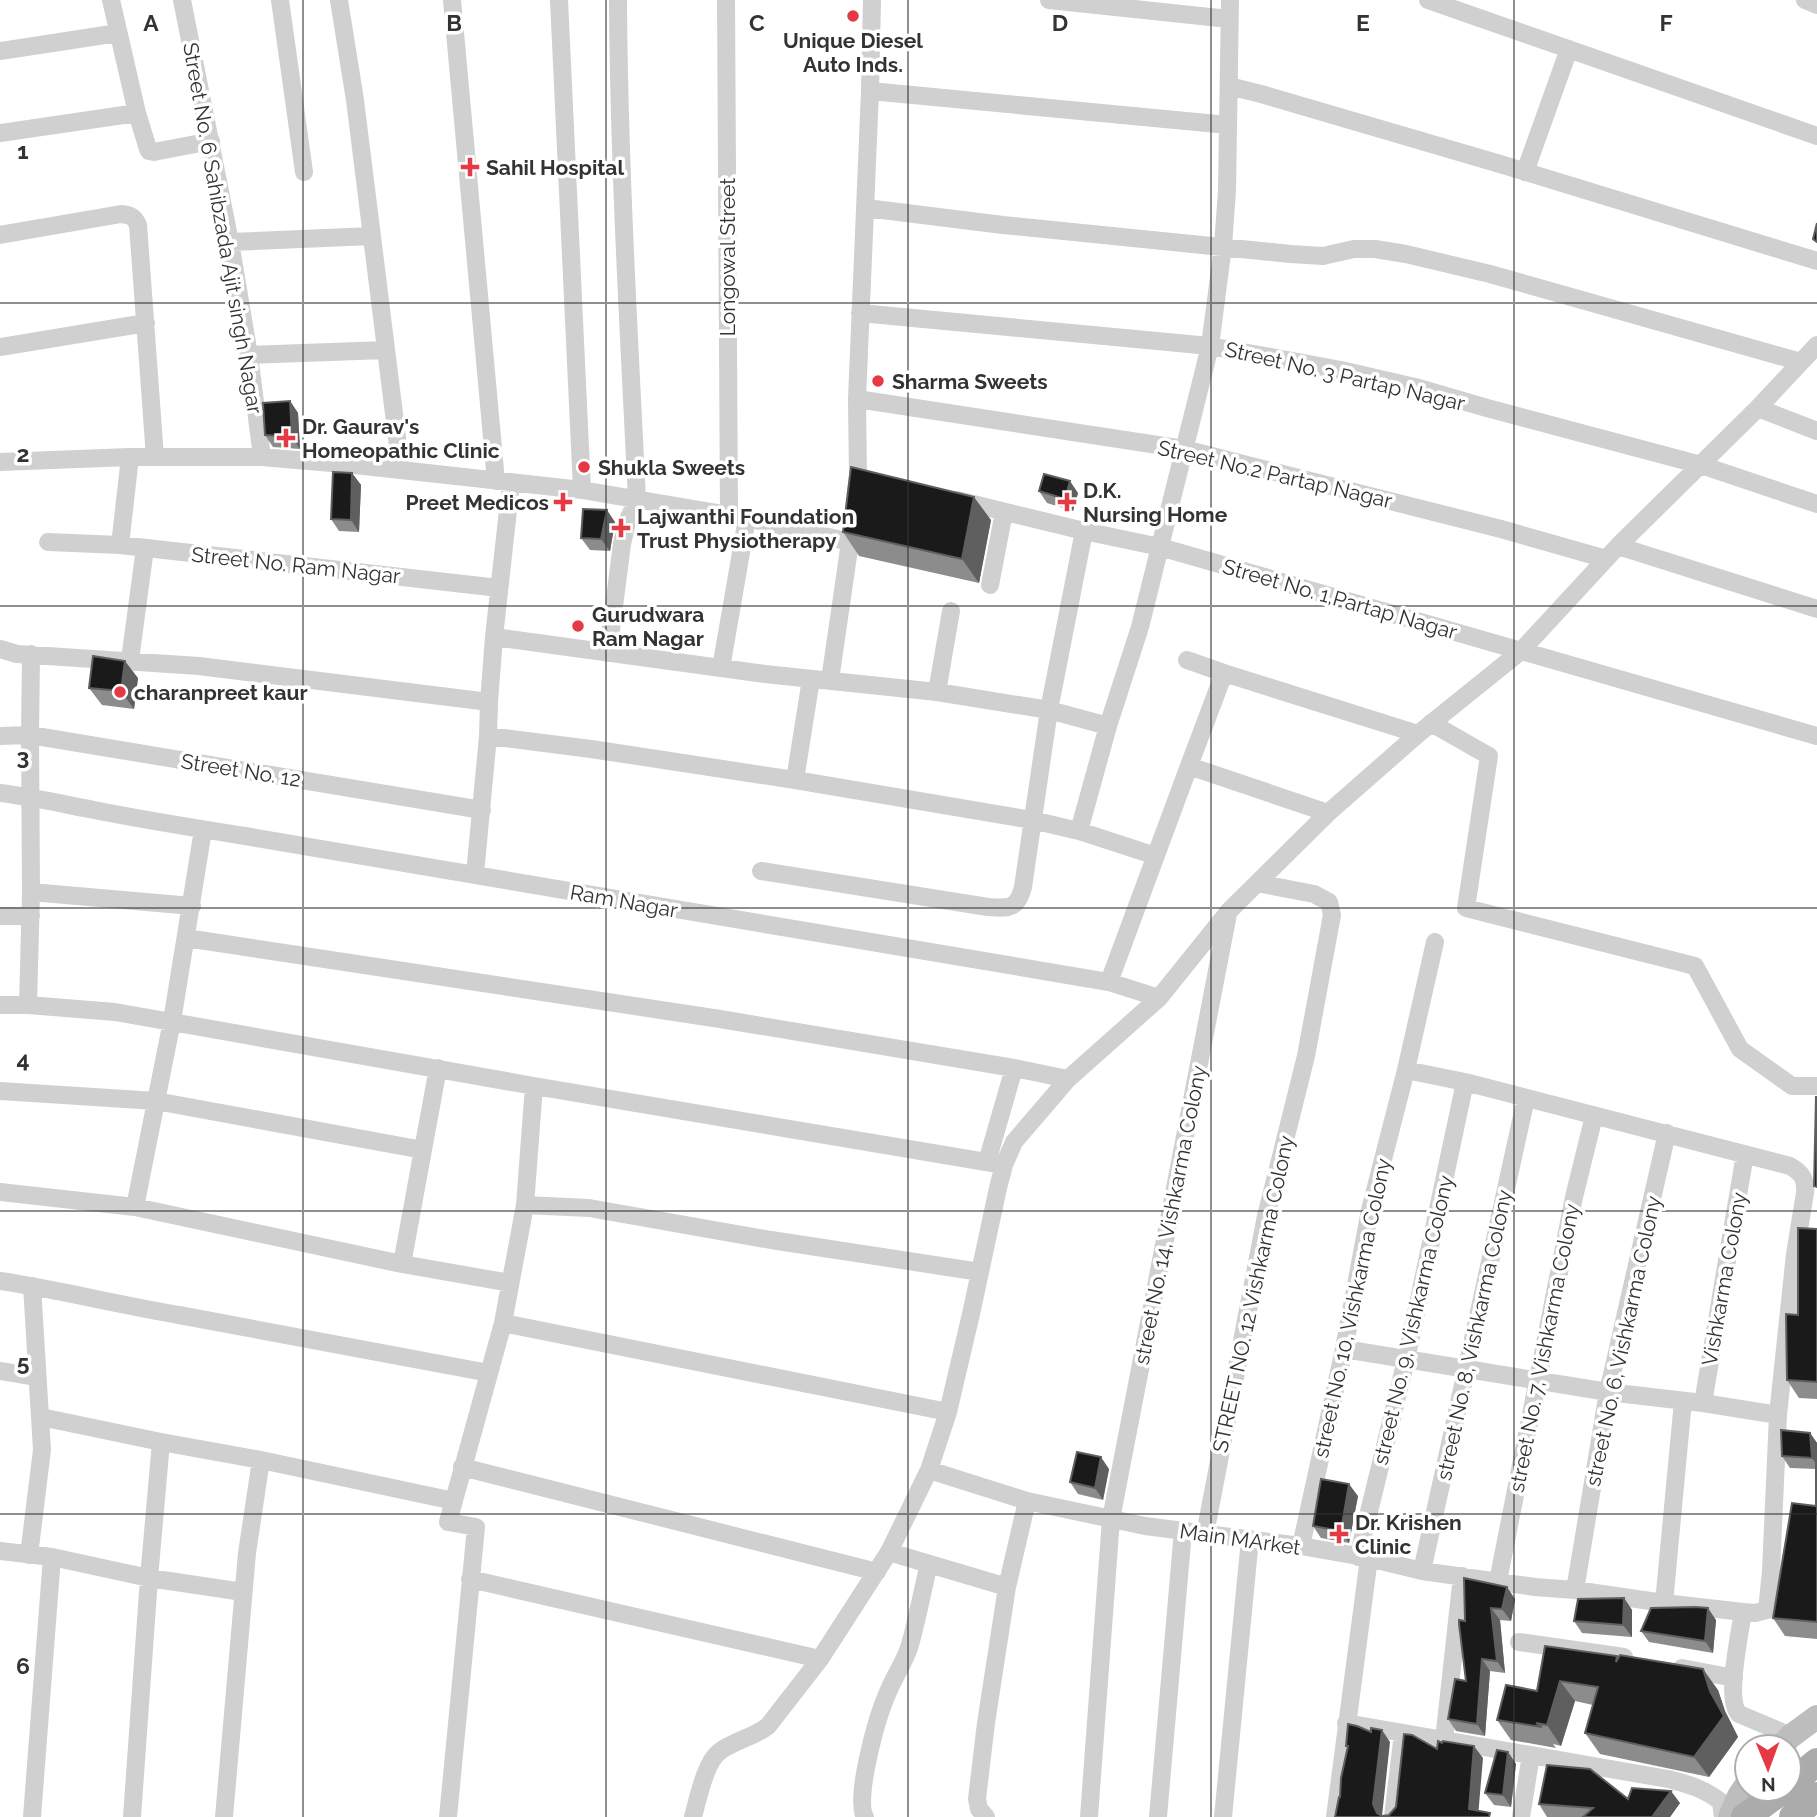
<svg xmlns="http://www.w3.org/2000/svg" width="1817" height="1817" viewBox="0 0 1817 1817" font-family="Raleway,sans-serif">
	<rect width="100%" height="100%" fill="#fff"/>
	<g fill="none" stroke-linecap="round" stroke-linejoin="round">
		<path stroke="#d0d0d0" stroke-width="18" d="M111,0L137,113L148,149L149,151L154,152L211,141
			M182,0L230,242L249,355L262,457
			M280,0L304,172
			M339,0L355,100L401,470
			M452,0L496,481
			M559,0L582,490
			M726,0L729,515
			M1049,0L1229,19
			M1428,0L1817,136
			M1805,0L1817,5
			M0,51L118,33
			M1229,86L1261,94L1500,164L1817,261
			M870,91L1228,125
			M0,133L137,113
			M1525,172L1569,49
			M866,208L1003,225L1291,254L1323,256L1354,249H1375L1406,254L1490,274L1801,362
			M0,235L121,214C130,215 134,216 138,225L155,457
			M230,242L372,236
			M860,313L1210,346L1341,370L1415,387L1487,408L1701,465L1817,504
			M0,347L146,323
			M249,355L386,350
			M857,399L1184,449L1501,529L1606,559
			M1758,408L1817,431
			M0,462L130,457H262L355,465L582,490L747,518L850,542L853,520
			M856,493L858,477L857,399L870,91L872,0
			M957,500L1084,531L1160,547L1817,736
			M48,542L120,545L499,588
			M120,545L130,457
			M1618,546L1817,609
			M990,585L1004,512
			M494,637L765,674L937,692L1049,710L1108,726
			M0,649L17,654L199,666L489,702
			M608,653L622,544L627,522L637,500C629,333 619,167 618,0
			M130,660L145,548
			M1187,660L1224,673L1418,734
			M721,668L747,518
			M830,680L850,542
			M937,692L951,611
			M1431,723L1489,756L1466,908L1695,966L1740,1049L1792,1086H1817
			M0,736L30,735L482,810
			M488,736L591,749L795,780L1032,820L1079,831L1156,856
			M1189,766L1224,673
			M795,780L811,679
			M0,793C32,797 63,804 94,810C144,820 195,828 245,836C533,883 821,936 1109,982L1159,998
			M1079,831L1108,726L1140,627L1210,346L1223,246L1227,191L1230,0
			M761,871L988,907C1009,908 1017,910 1023,887L1049,710L1084,531
			M475,874L488,736L489,702L494,637L511,483
			M31,892L192,906
			M0,916H31
			M186,938L720,1019L1014,1068L1068,1079
			M1109,982L1189,766L1328,813
			M0,1005H28L115,1012L534,1086L1004,1165
			M28,1005L31,892L30,735L31,654
			M0,1091L156,1101L423,1150
			M987,1162L1014,1068
			M0,1192L135,1207L402,1264L510,1283
			M525,1205L589,1208L771,1240L980,1272
			M135,1207L172,1021L203,830
			M402,1264L438,1068
			M0,1281C60,1290 119,1305 179,1315C282,1334 385,1353 489,1373
			M503,1323L948,1412
			M1344,1349L1608,1392L1703,1403L1778,1415
			M0,1371L37,1377
			M1703,1403L1745,1154
			M41,1417L161,1442L261,1460L454,1501
			M462,1467L877,1572
			M929,1470L1027,1501L1145,1526L1301,1546L1369,1558L1422,1571L1535,1587L1575,1590L1664,1603L1743,1612L1755,1613L1767,1610L1771,1571L1778,1415L1795,1254L1805,1193C1806,1179 1802,1173 1790,1166L1465,1082L1406,1070
			M1205,1534L1266,1216L1306,1056L1332,915L1329,902L1314,894L1257,883
			M1301,1546L1344,1349L1370,1210L1406,1070L1435,942
			M0,1551L52,1557L149,1578L243,1592
			M889,1552L1007,1587
			M29,1555L42,1450L32,1286
			M1358,1557L1406,1360L1465,1082
			M1422,1571L1526,1098
			M470,1579L820,1659
			M1498,1581L1574,1197L1594,1116
			M1575,1590L1608,1392L1667,1133
			M1664,1603L1683,1401
			M1743,1612C1740,1633 1725,1699 1739,1714L1791,1736
			M1519,1642L1624,1657
			M1682,1668L1734,1678
			M1346,1723L1668,1779C1688,1784 1705,1789 1721,1802L1723,1817
			M1444,1740L1462,1576
			M32,1817L52,1557
			M132,1817L149,1578L161,1442
			M224,1817L247,1553L261,1460
			M448,1817L476,1527L448,1522L503,1323L525,1205L534,1086
			M693,1817C698,1799 705,1763 719,1752C734,1740 753,1738 768,1726L820,1659L889,1552L929,1470L948,1412L971,1314L998,1188L1004,1165L1014,1142L1068,1079L1159,998L1229,911L1328,813L1418,734L1521,651L1618,546L1758,408L1817,345
			M865,1817C854,1799 877,1718 886,1697C892,1680 903,1665 909,1648C917,1621 922,1592 929,1564
			M986,1817L979,1809L977,1799L986,1723L1007,1587L1027,1501
			M1089,1817L1111,1519L1228,914
			M1158,1817L1183,1531
			M1223,1817L1250,1539
			M1335,1817L1369,1558
			M1393,1817L1403,1733
			M1521,1817L1531,1755"/>
		<path stroke="#bdbdbd" stroke-width="24" d="M1780,1747L1791,1736L1817,1717
			M1730,1817L1739,1796L1747,1784"/>
		<path stroke="#ababab" stroke-width="28" d="M1789,1785L1817,1762
			M1745,1817L1784,1789
			M1793,1817L1817,1796"/>
	</g>
	<path fill="#8c8c8c" d="M290,401L298,413L300,449L273,447L265,435Z
		M352,473L361,485L359,532L339,531L331,519Z
		M1039,491L1078,493L1073,511L1047,503Z
		M991,520L979,583L859,556L843,532Z
		M615,522L610,551L590,550L581,538Z
		M138,678L134,709L102,705L89,688Z
		M1817,1229V1399L1799,1398L1787,1380L1798,1315Z
		M1810,1433L1817,1443V1639L1785,1636L1773,1618L1816,1506V1469L1790,1468L1782,1456Z
		M1109,1469L1103,1500L1078,1494L1070,1482Z
		M1358,1496L1349,1543L1321,1538L1313,1526Z
		M1464,1578L1515,1599L1511,1621L1500,1620L1505,1673L1490,1671L1485,1736L1456,1731L1448,1719L1466,1681Z
		M1624,1598L1632,1610V1637L1582,1633L1574,1621Z
		M1716,1620L1713,1653L1649,1642L1641,1631Z
		M1617,1656L1618,1658L1718,1690L1725,1711L1738,1737L1709,1777L1600,1754L1585,1733L1593,1705L1575,1701L1561,1746L1553,1744L1556,1748L1511,1740L1497,1720L1537,1691Z
		M1508,1752L1516,1764L1511,1807L1494,1805L1485,1793Z
		M1628,1799L1680,1803L1670,1817H1547L1539,1804Z"/>
	<path fill="#5f5f5f" d="M290,401L298,413L300,449L292,437Z
		M352,473L361,485L359,532L351,520Z
		M1070,481L1078,493L1073,511L1065,499Z
		M974,497L991,520L979,583L962,559Z
		M607,510L615,522L610,551L601,539Z
		M125,661L138,678L134,709L121,691Z
		M1810,1433L1817,1443V1465L1812,1458Z
		M1101,1457L1109,1469L1103,1500L1095,1488Z
		M1349,1484L1358,1496L1349,1543L1341,1531Z
		M1507,1587L1515,1599L1511,1621L1502,1609Z
		M1624,1598L1632,1610V1637L1623,1625Z
		M1491,1608L1500,1620L1505,1673L1497,1661Z
		M1708,1608L1716,1620L1713,1653L1705,1641Z
		M1482,1659L1490,1671L1485,1736L1477,1724Z
		M1703,1669L1718,1690L1725,1711L1738,1737L1709,1777L1694,1757L1710,1691Z
		M1560,1681L1575,1701L1561,1746L1547,1725Z
		M1382,1730L1390,1742L1382,1816L1377,1813L1373,1804Z
		M1474,1746L1483,1758L1478,1817L1469,1809Z
		M1508,1752L1516,1764L1511,1807L1503,1795Z
		M1671,1791L1680,1803L1670,1817H1652Z"/>
	<path fill="#1a1a1a" stroke="#5f5f5f" stroke-width="2" d="M1817,223V242L1813,239Z
		M290,401L292,437L265,435L263,403Z
		M851,467L974,497L962,559L843,532Z
		M333,472L352,473L351,520L331,519Z
		M1044,474L1070,481L1065,499L1039,491Z
		M583,509L607,510L601,539L581,538Z
		M93,656L125,661L121,691L89,688Z
		M1816,1097H1817V1187L1814,1186Z
		M1798,1228L1817,1229V1382L1787,1380L1786,1314L1798,1315Z
		M1781,1430L1810,1433L1812,1458L1782,1456Z
		M1077,1452L1101,1457L1095,1488L1070,1482Z
		M1816,1457L1817,1458V1622L1773,1618L1792,1503L1816,1506Z
		M1321,1479L1349,1484L1341,1531L1313,1526Z
		M1464,1578L1507,1587L1502,1609L1491,1608L1497,1661L1482,1659L1477,1724L1448,1719L1455,1679L1466,1681L1459,1624V1620L1465,1621Z
		M1624,1598L1623,1625L1574,1621L1578,1599Z
		M1696,1607L1708,1608L1705,1641L1641,1631L1651,1608Z
		M1545,1646L1617,1656L1616,1662L1620,1655L1703,1669L1710,1691L1724,1716L1694,1757L1585,1733L1598,1687L1560,1681L1547,1725L1536,1723L1542,1727L1497,1720L1506,1685L1537,1691Z
		M1348,1724L1357,1726L1371,1732V1728L1382,1730L1373,1804L1377,1813L1382,1816L1389,1815L1396,1807L1404,1734L1412,1735L1437,1749L1438,1741L1442,1743L1443,1741L1474,1746L1469,1809L1490,1813L1489,1817H1335L1339,1797H1340L1341,1778L1348,1746H1346Z
		M1497,1750L1508,1752L1503,1795L1485,1793Z
		M1547,1765L1590,1769L1628,1799L1632,1788L1671,1791L1652,1817H1583L1593,1808L1539,1804Z"/>
	<path fill="none" stroke="#333" stroke-width="2" stroke-opacity="0.55" d="M303,0V1817M606,0V1817M908,0V1817M1211,0V1817M1514,0V1817M0,303H1817M0,606H1817M0,908H1817M0,1211H1817M0,1514H1817"/>
	<g fill="#e63946" stroke="#fff" stroke-width="2.5">
		<circle cx="853" cy="16" r="7"/>
		<path d="M466.5 156.5h7v7h7v7h-7v7h-7v-7h-7v-7h7z"/>
		<circle cx="878" cy="381" r="7"/>
		<path d="M282.5 427.5h7v7h7v7h-7v7h-7v-7h-7v-7h7z"/>
		<circle cx="584" cy="467" r="7"/>
		<path d="M559.5 491.5h7v7h7v7h-7v7h-7v-7h-7v-7h7z"/>
		<path d="M1063.5 491.5h7v7h7v7h-7v7h-7v-7h-7v-7h7z"/>
		<path d="M617.5 517.5h7v7h7v7h-7v7h-7v-7h-7v-7h7z"/>
		<circle cx="578" cy="626" r="7"/>
		<circle cx="120" cy="692" r="7"/>
		<path d="M1335.5 1523.5h7v7h7v7h-7v7h-7v-7h-7v-7h7z"/>
	</g>
	<g text-anchor="middle" dominant-baseline="central" stroke-width="7" stroke-linejoin="round" paint-order="stroke">
		<g font-size="21" font-weight="bold" fill="#333" stroke="#fff" text-anchor="start">
			<text x="853" y="40" text-anchor="middle">Unique Diesel<tspan x="853" dy="24">Auto Inds.</tspan></text>
			<text x="486" y="167">Sahil Hospital</text>
			<text x="892" y="381">Sharma Sweets</text>
			<text x="302" y="426">Dr. Gaurav's<tspan x="302" dy="24">Homeopathic Clinic</tspan></text>
			<text x="598" y="467">Shukla Sweets</text>
			<text x="1083" y="490">D.K.<tspan x="1083" dy="24">Nursing Home</tspan></text>
			<text x="549" y="502" text-anchor="end">Preet Medicos</text>
			<text x="637" y="516">Lajwanthi Foundation<tspan x="637" dy="24">Trust Physiotherapy</tspan></text>
			<text x="592" y="614">Gurudwara<tspan x="592" dy="24">Ram Nagar</tspan></text>
			<text x="134" y="692">charanpreet kaur</text>
			<text x="1355" y="1522">Dr. Krishen<tspan x="1355" dy="24">Clinic</tspan></text>
		</g>
		<g font-size="21" fill="#333" stroke="#fff">
			<text transform="translate(223 228) rotate(80)">Street No. 6 Sahibzada Ajit singh Nagar</text>
			<text transform="translate(727 257) rotate(-90)">Longowal Street</text>
			<text transform="translate(1345 376) rotate(13)">Street No. 3 Partap Nagar</text>
			<text transform="translate(1275 474) rotate(13)">Street No.2 Partap Nagar</text>
			<text transform="translate(296 565) rotate(6)">Street No. Ram Nagar</text>
			<text transform="translate(1340 599) rotate(16)">Street No. 1,Partap Nagar</text>
			<text transform="translate(241 770) rotate(9)">Street No. 12</text>
			<text transform="translate(624 901) rotate(10)">Ram Nagar</text>
			<text transform="translate(1170 1215) rotate(-79)">street No. 14, Vishkarma Colony</text>
			<text transform="translate(1724 1279) rotate(-80)">Vishkarma Colony</text>
			<text transform="translate(1253 1294) rotate(-78)">STREET NO. 12 Vishkarma Colony</text>
			<text transform="translate(1352 1308) rotate(-78)">street No. 10, Vishkarma Colony</text>
			<text transform="translate(1413 1320) rotate(-77)">street No. 9, Vishkarma Colony</text>
			<text transform="translate(1474 1335) rotate(-78)">street No. 8, Vishkarma Colony</text>
			<text transform="translate(1623 1341) rotate(-78)">street No. 6, Vishkarma Colony</text>
			<text transform="translate(1544 1348) rotate(-79)">street No. 7, Vishkarma Colony</text>
			<text transform="translate(1240 1539) rotate(8)">Main MArket</text>
		</g>
	</g>
	<g font-size="23" text-anchor="middle" font-weight="bold" fill="#333" stroke="#fff" stroke-width="7" stroke-linejoin="round" paint-order="stroke">
		<text x="151" y="31">A</text>
		<text x="454" y="31">B</text>
		<text x="757" y="31">C</text>
		<text x="1060" y="31">D</text>
		<text x="1363" y="31">E</text>
		<text x="1666" y="31">F</text>
		<text x="23" y="159">1</text>
		<text x="23" y="462">2</text>
		<text x="23" y="765">3</text>
		<text x="23" y="1068">4</text>
		<text x="23" y="1371">5</text>
		<text x="23" y="1674">6</text>
	</g>
	<g transform="translate(1768 1768) rotate(179)"><circle r="33" fill="#ffffff" stroke="#adadad" stroke-width="2"/>
	<path d="M0-5L12 26L0 18L-12 26Z" fill="#e63946"/>
	<text y="-10" font-size="19" font-weight="bold" text-anchor="middle" fill="#333333">N</text>
	</g>
</svg>
